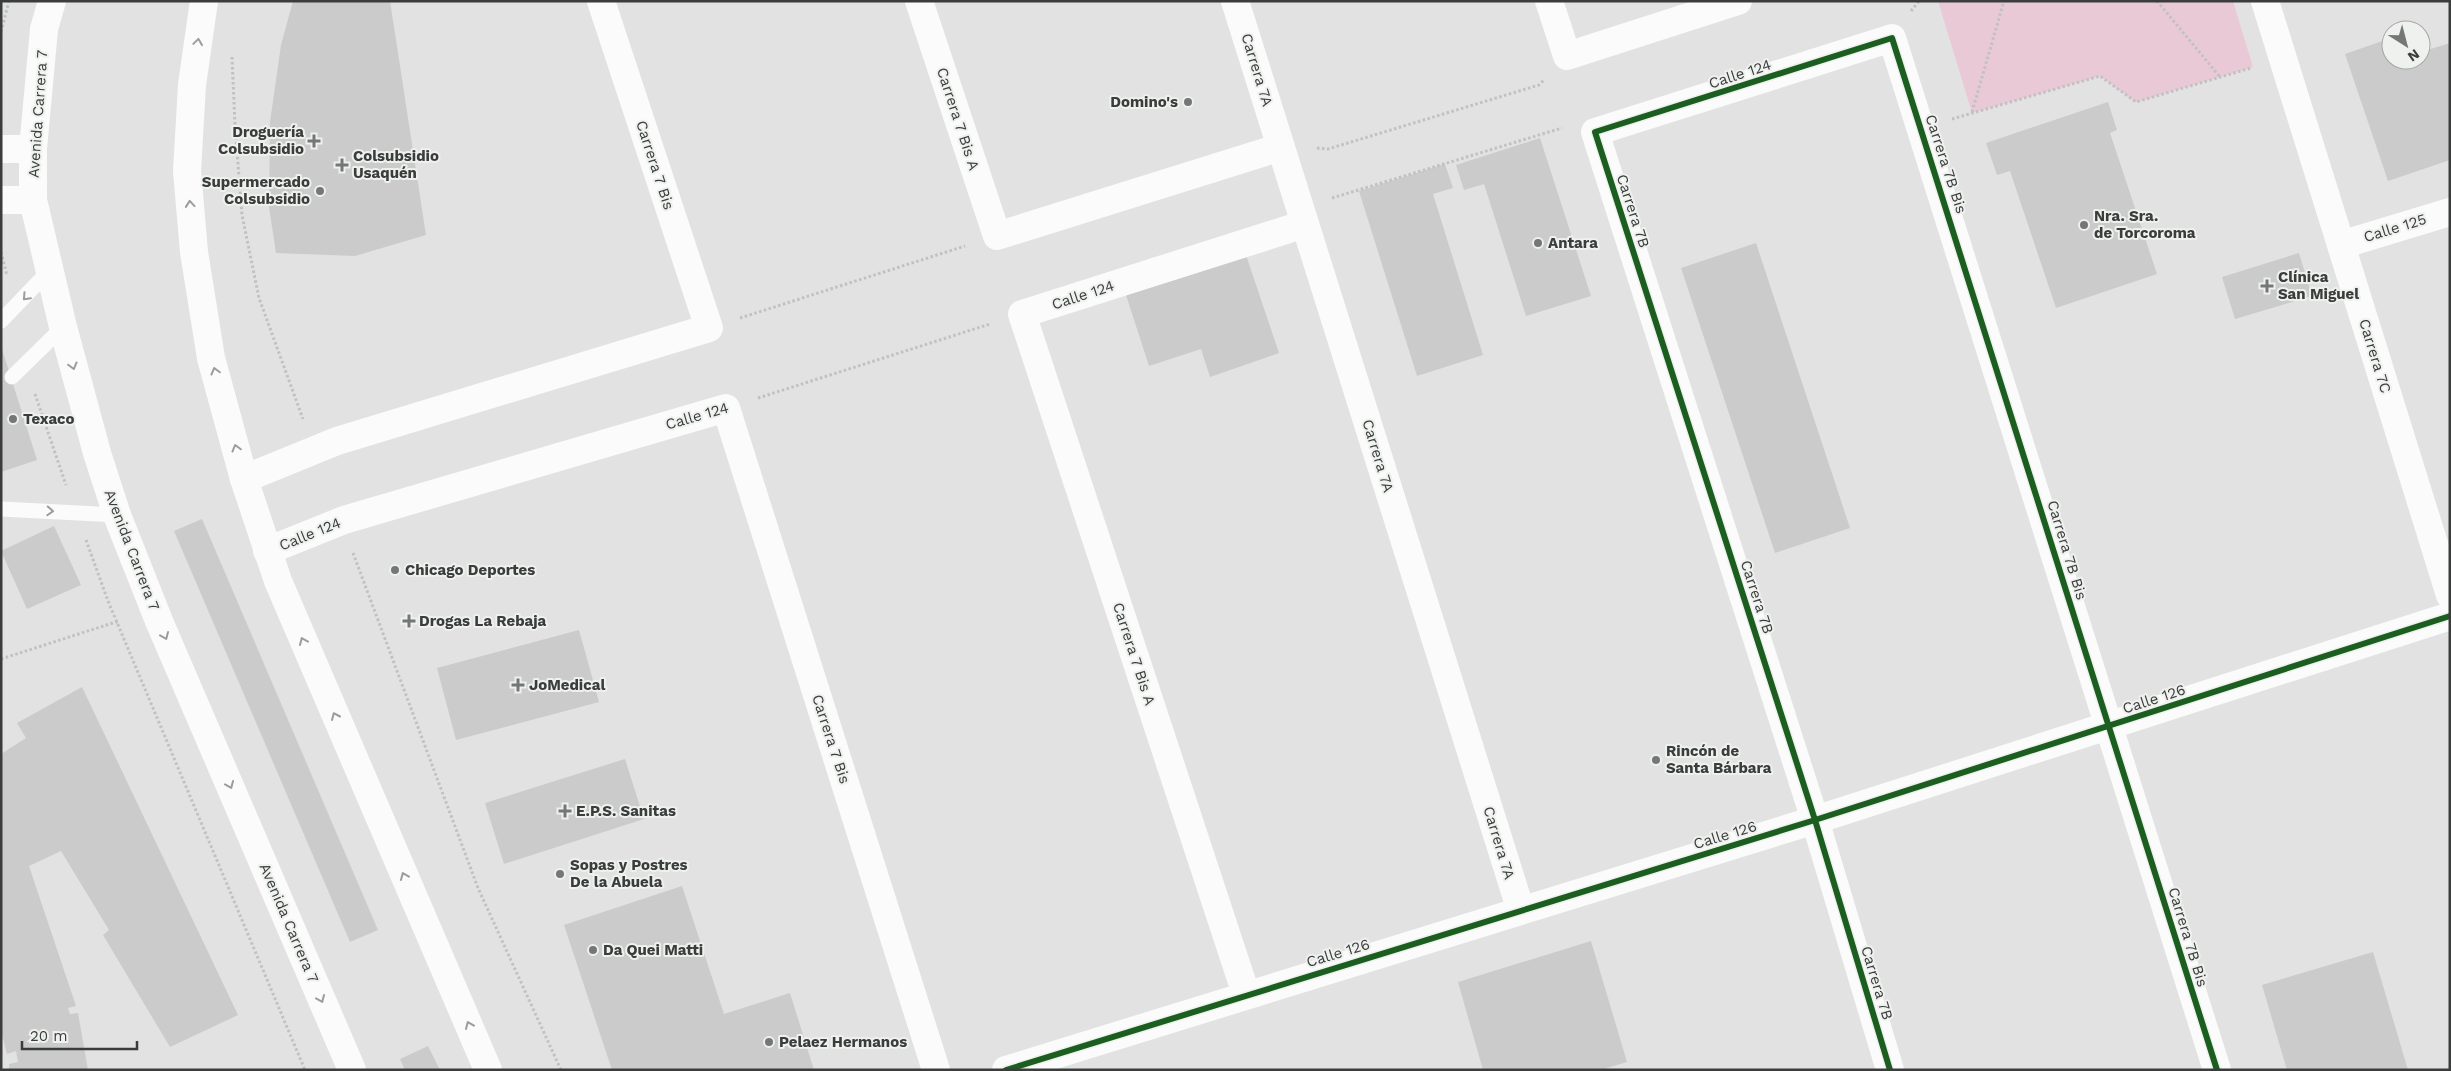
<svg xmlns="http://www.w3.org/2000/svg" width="2451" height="1071" viewBox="0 0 2451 1071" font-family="'Work Sans',sans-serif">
	<rect width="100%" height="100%" fill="#e2e2e2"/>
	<path fill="#eac9d6" d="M1938,1H2233L2253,67L2136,102L2100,76L1972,113Z"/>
	<path fill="#cbcbcb" d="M293,1H390L426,235L355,256L276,253L269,207L270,122L281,45Z
		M2391,38V60H2421V52L2450,43V160L2388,181L2345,54Z
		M2108,102L2117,130L2110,133L2157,274L2056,308L2010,171L1997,175L1986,143Z
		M1540,138L1591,296L1526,316L1484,184L1464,190L1456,165Z
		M1445,164L1453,188L1433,194L1483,355L1417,376L1359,191Z
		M1756,243L1850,528L1775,553L1681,268Z
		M2299,253L2312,296L2235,319L2222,277Z
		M1246,255L1279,353L1210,377L1201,349L1149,366L1126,295Z
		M1,346L37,460L1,472Z
		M202,519L378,930L350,942L174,531Z
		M54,526L81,585L27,609L1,551Z
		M579,630L599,702L456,740L437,668Z
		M82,687L238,1015L170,1047L103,935L109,930L61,851L29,866L76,1006L68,1008L70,1014L78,1013L88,1070H9V1064L18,1062L16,1051L7,1054L1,1031V754L26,738L17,723Z
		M625,759L644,819L504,864L485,803Z
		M682,886L724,1014L790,993L814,1070H612L564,925Z
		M1591,941L1627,1062L1600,1070H1483L1458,982Z
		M2373,952L2408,1070H2287L2262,985Z
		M428,1046L440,1070H405L400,1059Z"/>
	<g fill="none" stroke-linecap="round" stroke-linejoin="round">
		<path stroke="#c0c1c0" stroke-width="3" stroke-dasharray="2.5 2.5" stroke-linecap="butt" d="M2157,1L2220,77
			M1911,11L1919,1
			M1,32L9,1
			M232,57L235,125L242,215L259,298L303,419
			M1972,112L2004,1
			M1952,119L2100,76L2136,102L2251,68
			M1317,148L1328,149L1539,85L1544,80
			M1332,198L1562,128
			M1,252L7,276
			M740,318L965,246
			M35,394L66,485
			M758,398L990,324
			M86,540L108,601L305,1070
			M353,553L478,888L561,1070
			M1,659L119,621"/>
		<path stroke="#fbfbfb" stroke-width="15" d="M1,321L49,271
			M12,377L63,327
			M1,509L117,515"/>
		<path stroke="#fbfbfb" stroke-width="28" d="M919,1L997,236L1281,147
			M1235,1L1521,911
			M1549,1L1567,56L1738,1
			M2265,1L2450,595
			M1,149H33
			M1,200H33
			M2341,245L2450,212
			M244,479L337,441L709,328L601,1
			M267,551L344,520L726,408L936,1070
			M1246,994L1022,314L1305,224
			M1006,1070L1815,820L2450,616
			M1890,1070L1815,820L1595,132L1892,38L2217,1070"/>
		<path stroke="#fbfbfb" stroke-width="28" d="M52,1L44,29L33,149V200L63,327L97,453L117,515L159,621L352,1070
			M204,1L192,85L187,171L194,252L211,358L244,479L278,581L488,1070"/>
		<defs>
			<path id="cycleway" d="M1006,1070L1815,820L2450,616
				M1890,1070L1815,820L1595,132L1892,38L2217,1070"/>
		</defs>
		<use href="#cycleway" stroke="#eef1ee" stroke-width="9"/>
		<use href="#cycleway" stroke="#1b5e20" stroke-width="6"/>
	</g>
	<defs><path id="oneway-chevron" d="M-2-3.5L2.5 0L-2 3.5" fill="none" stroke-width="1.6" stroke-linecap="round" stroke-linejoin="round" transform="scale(1.25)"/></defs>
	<g stroke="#9b9c9c">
		<use href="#oneway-chevron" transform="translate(198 42) rotate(-82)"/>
		<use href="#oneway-chevron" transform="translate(190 204) rotate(-95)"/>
		<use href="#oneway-chevron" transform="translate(26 297) rotate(133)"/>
		<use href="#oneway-chevron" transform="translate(73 366) rotate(75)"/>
		<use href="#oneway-chevron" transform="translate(215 371) rotate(-105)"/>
		<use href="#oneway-chevron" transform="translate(236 448) rotate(-105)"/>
		<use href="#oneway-chevron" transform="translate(50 511) rotate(3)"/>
		<use href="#oneway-chevron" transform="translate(165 636) rotate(67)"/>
		<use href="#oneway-chevron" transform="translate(303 641) rotate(-113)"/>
		<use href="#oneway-chevron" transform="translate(335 716) rotate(-114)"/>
		<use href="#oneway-chevron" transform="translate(230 785) rotate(67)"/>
		<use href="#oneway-chevron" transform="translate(404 876) rotate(-113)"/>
		<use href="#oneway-chevron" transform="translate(321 999) rotate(67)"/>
		<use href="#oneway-chevron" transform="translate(469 1025) rotate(-113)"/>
	</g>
	<g fill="#757776" stroke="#eef1ee" stroke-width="2">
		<circle cx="1188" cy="102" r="5"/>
		<path d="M311.5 133.5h5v5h5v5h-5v5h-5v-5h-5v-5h5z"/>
		<path d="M339.5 157.5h5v5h5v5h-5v5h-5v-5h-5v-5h5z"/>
		<circle cx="320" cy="191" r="5"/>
		<circle cx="2084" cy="225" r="5"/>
		<circle cx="1538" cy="243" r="5"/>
		<path d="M2264.5 278.5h5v5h5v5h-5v5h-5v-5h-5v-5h5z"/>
		<circle cx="13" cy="419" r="5"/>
		<circle cx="395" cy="570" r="5"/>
		<path d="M406.5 613.5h5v5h5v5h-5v5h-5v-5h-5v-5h5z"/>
		<path d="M515.5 677.5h5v5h5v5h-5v5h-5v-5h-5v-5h5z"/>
		<circle cx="1656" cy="760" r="5"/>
		<path d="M562.5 803.5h5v5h5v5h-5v5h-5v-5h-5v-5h5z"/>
		<circle cx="560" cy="874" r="5"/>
		<circle cx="593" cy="950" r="5"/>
		<circle cx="769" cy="1042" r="5"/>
	</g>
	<g text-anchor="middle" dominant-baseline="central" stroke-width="4" stroke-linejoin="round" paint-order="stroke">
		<g font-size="15" fill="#3b3d3c" stroke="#eef1ee">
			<text transform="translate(1257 70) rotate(73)">Carrera 7A</text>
			<text transform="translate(1740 74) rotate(-18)">Calle 124</text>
			<text transform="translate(38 114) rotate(-86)">Avenida Carrera 7</text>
			<text transform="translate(958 119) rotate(72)">Carrera 7 Bis A</text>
			<text transform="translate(1946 164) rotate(72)">Carrera 7B Bis</text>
			<text transform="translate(655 165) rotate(72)">Carrera 7 Bis</text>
			<text transform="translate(1633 211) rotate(72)">Carrera 7B</text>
			<text transform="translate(2395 228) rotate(-17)">Calle 125</text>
			<text transform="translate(1083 295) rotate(-18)">Calle 124</text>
			<text transform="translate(2375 356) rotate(73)">Carrera 7C</text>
			<text transform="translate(697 416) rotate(-16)">Calle 124</text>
			<text transform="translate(1378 456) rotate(73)">Carrera 7A</text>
			<text transform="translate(310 534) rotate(-22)">Calle 124</text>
			<text transform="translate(132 550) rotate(69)">Avenida Carrera 7</text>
			<text transform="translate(2067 550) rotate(73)">Carrera 7B Bis</text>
			<text transform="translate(1757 597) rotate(72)">Carrera 7B</text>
			<text transform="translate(1134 654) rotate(72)">Carrera 7 Bis A</text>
			<text transform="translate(2154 699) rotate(-18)">Calle 126</text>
			<text transform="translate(831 739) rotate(72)">Carrera 7 Bis</text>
			<text transform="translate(1725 835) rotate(-17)">Calle 126</text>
			<text transform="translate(1499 843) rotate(73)">Carrera 7A</text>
			<text transform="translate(289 923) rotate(67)">Avenida Carrera 7</text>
			<text transform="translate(2188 937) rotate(73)">Carrera 7B Bis</text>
			<text transform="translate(1338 953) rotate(-17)">Calle 126</text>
			<text transform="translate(1877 983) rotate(73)">Carrera 7B</text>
		</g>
		<g font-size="15" font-weight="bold" fill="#3b3d3c" stroke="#eef1ee" text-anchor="start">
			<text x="1178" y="102" text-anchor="end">Domino's</text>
			<text x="304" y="132" text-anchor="end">Droguería<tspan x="304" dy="17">Colsubsidio</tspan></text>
			<text x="353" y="156">Colsubsidio<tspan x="353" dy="17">Usaquén</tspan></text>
			<text x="310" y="182" text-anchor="end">Supermercado<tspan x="310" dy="17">Colsubsidio</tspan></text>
			<text x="2094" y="216">Nra. Sra.<tspan x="2094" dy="17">de Torcoroma</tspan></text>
			<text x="1548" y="243">Antara</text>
			<text x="2278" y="277">Clínica<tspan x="2278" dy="17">San Miguel</tspan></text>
			<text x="23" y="419">Texaco</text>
			<text x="405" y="570">Chicago Deportes</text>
			<text x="419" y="621">Drogas La Rebaja</text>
			<text x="529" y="685">JoMedical</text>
			<text x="1666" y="751">Rincón de<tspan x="1666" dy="17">Santa Bárbara</tspan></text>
			<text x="576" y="811">E.P.S. Sanitas</text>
			<text x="570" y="865">Sopas y Postres<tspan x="570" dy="17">De la Abuela</tspan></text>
			<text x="603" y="950">Da Quei Matti</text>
			<text x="779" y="1042">Pelaez Hermanos</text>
		</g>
	</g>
	<rect width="2451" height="1071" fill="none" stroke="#3b3d3c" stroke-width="5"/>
	<g transform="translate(2406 45) rotate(144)"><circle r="24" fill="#eef1ee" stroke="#a6a9a7"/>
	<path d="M0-4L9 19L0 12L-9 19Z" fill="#757776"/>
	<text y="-8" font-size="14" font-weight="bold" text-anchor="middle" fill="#3b3d3c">N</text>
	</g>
	<path d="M22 1041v8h115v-8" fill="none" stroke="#3b3d3c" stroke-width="2.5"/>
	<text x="30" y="1041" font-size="15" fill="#3b3d3c" stroke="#eef1ee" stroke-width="4" paint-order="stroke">20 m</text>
</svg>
